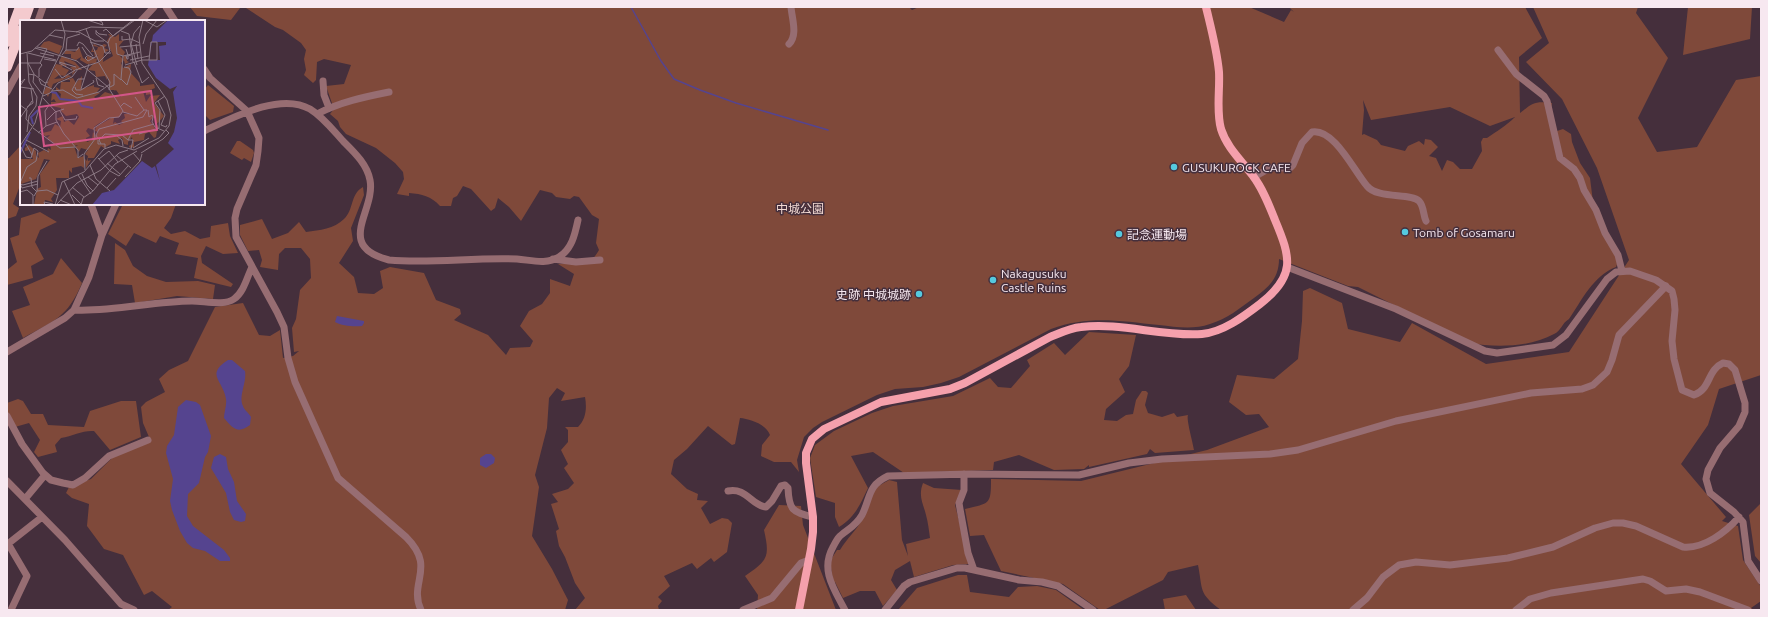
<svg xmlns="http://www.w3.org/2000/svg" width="1768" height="617" viewBox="0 0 1768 617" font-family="Ubuntu,'Noto Sans JP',sans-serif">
	<rect width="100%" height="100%" fill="#452f3c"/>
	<path fill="#7f493a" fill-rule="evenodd" d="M190,7H909L912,10L919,7H1249L1284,22L1291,10L1294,12L1289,7H1525L1542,38L1519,57L1520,113C1533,103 1534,101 1552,103L1550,115L1557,131L1563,129L1571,134L1572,142L1580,163L1590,178L1593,202L1619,259L1616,267C1593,276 1582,300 1569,319C1562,323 1561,331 1554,334C1531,347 1496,348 1470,343L1358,287L1348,286L1279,259C1279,278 1269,287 1254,298C1240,308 1227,319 1210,324C1193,330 1176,327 1159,325C1120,321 1089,315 1051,329L959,377L941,383L923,387L895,389L877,395L822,422L813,428L804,437L797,460L799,472L791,462H774L761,456L762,445L770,435C766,424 750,419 740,418L735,444L732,445L708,426L687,449L674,460L671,474L687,489L698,494L697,500L708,501L701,508L710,524L722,518L728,519L732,523L727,552L714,562L711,558L697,569L692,563L664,576L670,586L658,597L662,601L658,606L659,610H575L585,598L575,583L565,557L559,546L556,531L559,529L551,504L558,502L552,494L568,489L574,483L564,468L568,464L561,450L568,442V430L565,427H578C586,419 587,408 585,397L561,401L565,393L557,388L549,398L547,428L535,475L539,487L532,536L552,569L568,600L565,610H168L172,607L152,591L144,595L123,555L104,549L87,526L89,504L72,498L66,493L69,487L91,479L117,453L149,437L143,423L141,407L146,402L165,392L159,379L169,370L188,361L215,307L243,303L259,335L270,336L280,330L283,358L293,356L299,351L294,352L292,328L296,319L300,290L311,278L310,259L301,248H285L279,254L278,270L260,267L262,260L259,250L248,251L240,235V225L262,219L272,239L288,233L299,222L306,232C320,230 334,229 344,219C354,210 350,194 363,187L364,195L351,228L353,241L339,263L354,277L358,293L374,294L383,288L380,271L390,267L424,273L436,300L460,309L461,314L454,320L488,335L506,355L510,348L530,347L533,341L520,326L529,311L542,304L550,293V279L570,286L574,274L558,264C578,262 587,271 599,250L596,243L599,219L592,215L579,197L574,196L570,199L556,197L552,193L540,190L521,221L509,207L498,198L495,208L491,211L471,189L463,186L457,196L453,198L451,206H440C431,196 422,194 409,193V196L397,194L404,179L403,172L395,163L376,148L346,134L340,127L338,121L330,114L334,109L326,86L344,84L351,65L324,59L317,62L316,80L313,83L304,75L306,70L304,59L306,50L301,43L283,30L275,27L246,8H240L231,20L197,16ZM1363,100L1371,120L1450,107L1490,126L1515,117C1506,126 1497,131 1487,138H1483L1481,142L1482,151L1472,169H1460L1453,162L1447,160L1442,171L1436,158L1429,156L1438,147L1431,140L1425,139L1424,145L1419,141L1408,146L1405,151L1381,145L1377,140L1364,134L1362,135L1364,110Z
		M1533,7H1638L1636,13L1668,58L1638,118L1657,152L1697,147L1736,80L1761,76V375L1719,389L1708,425L1681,464L1726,517L1722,521L1738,526L1743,560L1761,587V601L1751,608L1754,610H1221C1198,593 1203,590 1198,565L1168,572L1163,580L1104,610H1100L1063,584L1001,571L984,535L970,536L965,509C990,503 991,505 991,479L1081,481L1207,450L1269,427L1259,414L1246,415L1229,402L1237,375L1274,379L1298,359L1302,321L1303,291L1310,288L1342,303L1348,329L1400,342L1412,323L1486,364L1569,352L1629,260L1597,168L1562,99L1526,62L1549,43Z
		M1688,7H1752L1750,39L1683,55Z
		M208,85L234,106L233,112L210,120L204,114V90Z
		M237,141H240L253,150L254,153L251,162L244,158L242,160L230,153Z
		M21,145V183L13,204L19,208L16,216L7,219V158H9Z
		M123,204H176L171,218L164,228L171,234L185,231L200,239L210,237L211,226L228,223L230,236L238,253L223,254L206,246L201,256L202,263L233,284L231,287L194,278L198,258L175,254L179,243L160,236L156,243L134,233L126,246L108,234Z
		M40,212L57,222L40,230L35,242L44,259L31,266L33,278L7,285V270L17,262L10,238L19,235L21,218Z
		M115,243L125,250L133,266L147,276L166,282L198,281L215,285L213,299L177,296L135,303L132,285L114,284Z
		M61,258L82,283C67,318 55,320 23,338L12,311L30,305L23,287L53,274Z
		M1089,332L1136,335L1129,366L1119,379L1125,392L1106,409L1104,420L1117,421L1126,415L1133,414L1136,400L1142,391H1146L1148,393L1145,405L1148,413L1162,417L1174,413L1177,417L1188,415C1186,419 1193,443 1194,450L1155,453L1150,449L1147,454L1089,467V465L1084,469L1054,470L1019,455L994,462L993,470L904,473L873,452L851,456L868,488C860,505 855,517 839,527L835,517V503L816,497L810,458L815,445L834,431L872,413L893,406L953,396L990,378L998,387L1011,388L1030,366L1027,360L1054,343L1065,355Z
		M18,399L23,401L31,414H43L48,425L84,427L90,411L121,401H136L141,437L110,450L94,431C83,430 73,436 61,438L55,445L57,452L38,457L34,452L40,440L29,423L15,427L7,412V403Z
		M889,480L897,482L902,540L908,556L906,544L930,538C929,531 928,522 926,515C923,503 918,496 923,483L934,488L962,490L955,505L970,564L953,565L914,577L910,561L895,570L891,580L897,590L883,606L875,591H860L843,598L835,582H833L830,561L837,550H840C847,538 857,530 863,518C868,510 869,499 874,491C877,486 884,483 889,480Z
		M1761,503V563L1755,556L1749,515Z
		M779,505L801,506L803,525L836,610H757L758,595L745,576C768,560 770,557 764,530Z
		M958,575H967L970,592L1009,597L1018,587L1037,586L1056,590L1084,610H898L917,588Z
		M1186,595L1196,610H1165L1163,599Z"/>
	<path fill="#55448f" d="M337,316L364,321V323L362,326C354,327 342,326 335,322Z
		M228,360H232L245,371C247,383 238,396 243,406C244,410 249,413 251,417L250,425C238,434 233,429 224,418C224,412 227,405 226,399C223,380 205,375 228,360Z
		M186,400L196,402L200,405L211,436L208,452L205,457L199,483L188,494L187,516L193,526L224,550L230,558V561H220L205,551L193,548L187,543L180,531L172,510L170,501L173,479L166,453L167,446L174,435L178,407Z
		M220,454L226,457L228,469L234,482L237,501L246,514L245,521L241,522L234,520L230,512L226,493L211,468L214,457Z
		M486,454H491L495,458L494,463L486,468L480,465V458Z"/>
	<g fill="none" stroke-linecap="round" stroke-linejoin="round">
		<path stroke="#55448f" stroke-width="1.5" d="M631,7L661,61L674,79L700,90L736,103L828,130"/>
		<path stroke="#976d72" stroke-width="7" d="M166,7L175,21
			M38,21L43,7
			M141,21L154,7
			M789,44C798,35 792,19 791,7
			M1498,50L1516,74L1544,96L1547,101L1560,158L1574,169L1580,178L1584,190L1596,210L1605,233L1618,255L1622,271
			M204,69L210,78L247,111L256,131L259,138L258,151L256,165L237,209L235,218L236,237L277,312L284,327L288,358L295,382L338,478L406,537C437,568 408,582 421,610
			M323,81L324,95L329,108
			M7,92L21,66
			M317,114C340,102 364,97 389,92
			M204,131C232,118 280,92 310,109C323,117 333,130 343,141C354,152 367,164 370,180C376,211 334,246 389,260C431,264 474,257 517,259C531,260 546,265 559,257C572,249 575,234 578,220
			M1254,177L1270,168H1290L1293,165L1302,143L1312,132C1334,128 1354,171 1367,186C1377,199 1411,193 1419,201C1424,206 1423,215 1426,221
			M102,235L116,204
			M553,259L576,262L600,260
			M1287,267L1396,309L1485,351L1497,353L1553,345L1566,335L1607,279L1616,272L1630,271L1656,280L1672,291L1674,299L1675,310L1672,341L1674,359L1682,390L1694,395C1711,389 1707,370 1723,363L1729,364L1735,370L1745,403V412L1739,426L1720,448L1708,470L1706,479L1710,493L1734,512L1743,522L1748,561L1761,581
			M74,310C114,312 153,301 192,301C205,301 224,306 234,299C244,292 247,277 252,267
			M7,352L65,318L74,310L89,277L102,235L91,204
			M7,416L22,444L43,473L51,480L63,483L73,485L85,478L109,456L148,440
			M964,474V490L959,503L960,509L968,553L974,570
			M7,481L65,540L121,604L134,610
			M728,491C746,487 752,506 766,507L772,501L781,486L785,485L788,488C789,510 792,512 813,517
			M25,499L45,475
			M11,610L27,576L10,547L9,543L42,517
			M743,610L772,598L801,563L809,560
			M845,610C834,589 820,570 833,547C835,543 837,539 840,536C849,528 855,527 862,515C871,497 867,486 888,476L971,474L1079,475L1129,463L1162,459L1270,454L1298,450L1396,421L1531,393L1582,389L1593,385L1607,372L1612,360L1619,335L1666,286
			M885,610L904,586L910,582L957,568H965L1019,580L1042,582L1058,586L1093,610
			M1353,610L1367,598L1383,577L1399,565L1416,562L1450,565L1508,558L1553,547L1595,528L1613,523H1623L1636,526L1683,547C1704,549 1726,532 1739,517
			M1516,610L1530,599L1551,593L1643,579L1650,581L1666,591L1686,589L1700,592L1748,610"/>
		<path stroke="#f5a0ac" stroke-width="8" d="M799,610L811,549L813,532V517L806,463V453L812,439L824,429L881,402L950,389L965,383L1050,337C1060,333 1070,328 1081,327C1121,322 1162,337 1202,334C1223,332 1243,317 1260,304C1296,276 1291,258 1275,220C1269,205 1263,189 1253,176C1242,161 1227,148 1221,129C1216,111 1220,91 1219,72C1217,50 1211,28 1206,7"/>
		<path stroke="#f4cace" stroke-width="10" d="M24,21L29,7
			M7,42L20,7
			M7,67L21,30"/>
	</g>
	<g fill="#55cadf" stroke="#452f3c" stroke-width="1.5">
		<circle cx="1174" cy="167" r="4"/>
		<circle cx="1405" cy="232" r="4"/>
		<circle cx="1119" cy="234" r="4"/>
		<circle cx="993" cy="280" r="4"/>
		<circle cx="919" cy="294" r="4"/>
	</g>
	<g text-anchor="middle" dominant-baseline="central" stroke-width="3" stroke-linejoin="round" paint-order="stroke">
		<g font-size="12" fill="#f7e8f0" stroke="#452f3c" text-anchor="start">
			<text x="1182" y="167">GUSUKUROCK CAFE</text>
			<text x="1413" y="232">Tomb of Gosamaru</text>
			<text x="1127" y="234">記念運動場</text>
			<text x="1001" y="273">Nakagusuku<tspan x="1001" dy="14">Castle Ruins</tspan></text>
			<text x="911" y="294" text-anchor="end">史跡 中城城跡</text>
		</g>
		<g font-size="12" fill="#f2d9d2" stroke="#452f3c">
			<text x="800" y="208">中城公園</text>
		</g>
	</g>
	<g transform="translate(20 20)">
		<rect width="185" height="185" fill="#452f3c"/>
		<path d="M88,14H89L95,17L99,14V21L104,20L99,26L105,32L103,37L106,35L107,41L109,42L105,44L103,37L98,34L104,40L101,43L103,48L111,44L110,52L120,63V66L134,64L135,68L130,70L131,74L126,75V72L123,71L126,82L130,76L140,75L134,83L144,96L137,104L139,108L136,107L135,95L130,101L137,111L136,117L134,118L129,112L125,114L124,120L114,122V127L110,128L109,126L113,124L112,117L108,122V125L104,124L102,118L98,120L100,124L91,121V124L84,128L81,126L74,138H68V141L71,140L66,148L65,139L67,141L68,136L65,134L68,130L61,128L59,132L55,127L58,125L54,126L58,138L64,136V148L61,146L52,148V153L49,150V158H36L37,170L31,179L33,182L25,180L24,184L14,185L17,169L21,167L20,154L30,140L24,139L16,159L1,164L0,139H13L10,130L5,131V128L9,125L16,131V136L19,138L18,133L24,130L27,132L28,128L31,130L30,124L32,126L35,124L27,118L30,115L25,116L22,113L31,111L35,104L40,107L41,101L36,99L43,96L44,102L48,100L54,105L59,97L57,94L46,96L41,91V88L31,86V82H36L34,79L31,81L32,73H36L40,79L41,74L36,70V67L40,70L41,62H50V60H46L53,58L56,63L62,56L61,69L74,65V62V67L80,68L77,72L80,73L74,77L77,79L85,72L101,77L96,70L93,72L95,70H90L88,57L87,60L85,56L76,57L75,51L68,50L73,44L80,42L76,38L78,35L75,37L74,32H71L73,27V31L77,30L78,27L73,26L74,24L79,27L84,24L87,25L84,28L89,30L84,33L83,42L93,36L87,21L90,16ZM103,92L112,94H104L105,98L101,101L103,103L99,105L95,102L93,104L94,98H91L76,107L75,111L78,112L76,116L73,112L72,120L67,122L66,118L70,116L66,111L68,108L74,110V107L78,104L89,98L99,97ZM29,21L42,26L39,34L20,27L24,22ZM59,27L63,38L67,40V36L77,39L76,43L67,44L60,40L61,37L56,40L51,38V34H44L46,30L55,32ZM42,36L55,42L62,50H54L55,52L52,55L53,50L50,47L56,46L44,41L47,47L43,45L42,47L49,50L45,56L39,55L34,59L45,58V57L47,55L52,56L33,64L28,77L26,74H23L26,67H29L27,64L36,44L41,45L39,41Z" fill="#7f493a" fill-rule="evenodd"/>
		<path d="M148,0H185V185H72L82,173L94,170L122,141L132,148L135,146L140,161L136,145L154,129L148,123L154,112L157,98L153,72L157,66L150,69L136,58L128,45L133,15ZM131,22H146V25L139,26L140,40H129Z" fill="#55448f" fill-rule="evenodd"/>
		<path fill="none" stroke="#55448f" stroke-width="2" d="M31,72L36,73L40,79L58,81L62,86L73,88M13,104L11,97L18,90M0,133L10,112"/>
		<path fill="none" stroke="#8c7984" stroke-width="1" d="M67,0L83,5L82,2L78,0M124,0L137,7L147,0M76,10V14L88,23M76,11L79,14L87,15M83,11L86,9L93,16M101,11L109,14L113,42M56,12L71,7L104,8M29,15L43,18M94,15L113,0M102,16V20L111,19L120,23M70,22L83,26L85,33H91M88,23L90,18L115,0M96,23L97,34L103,36M116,24L118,39M123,24L126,14L137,0M57,26L59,22L63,24L73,36M17,27L27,29L20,43M62,27L67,35L74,38M100,27L120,25M15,28L57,41L88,67L103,91L99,97L89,98L74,108L75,119L64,134L65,150M106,29L108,35V39H107L106,36H108L111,35M46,30L47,18L60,14M7,33L9,62L17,77L16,86L9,96L7,112M8,33L36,40M20,33L34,36M0,34L12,31L35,10L59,12L75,21H84M42,35L46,30H57L59,27M67,36L65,38L68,41L77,36M24,39L36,41M110,40L129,36M39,42L56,47M79,42L90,31L88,23M114,42L122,63L129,57M0,43H20L22,45L19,49V57M8,43L14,54L13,62L22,74M39,43L52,50M79,43L90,62L89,70M105,45L122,40H137V22H131L129,40M117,45L111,24L114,13L120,6M104,47L109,48L111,52L107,65L101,59L103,36L120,32M35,49L42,58L57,49M8,54L15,55L25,63L28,62M76,58L78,65L84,67M19,59L21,64L32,69M0,63L5,59L0,66M0,67L14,69M55,67L56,70H61L74,62L73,60M90,67L94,65V54L101,60M61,69L69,44M32,71L43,70L57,78L79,72L90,64M63,75L56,74L52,70L58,59H64M23,76L30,73L38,63L52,57L58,49L79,42L66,9M115,77L124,90M23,78L36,92V100L44,114L58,130V138L63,134M138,81L145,95L141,105L146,107L147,105M0,85L7,90L6,99L12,106M7,87L13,83L11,69M100,87L104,83L112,88M128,90L129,97L132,95L133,97L132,102L135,107L144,111M40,91L45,100L56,99L57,96M103,92L117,96L124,90H127M0,98L12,81M27,100L35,92L44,89M26,106L25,91L29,85M13,108L40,128L55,127M18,113L26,106L37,102M119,114L139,108L140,90L135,83L145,76M97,116L102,120L103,126M78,119L76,115L79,109L123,97L127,90M6,120L29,132M78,120V124H85V128M108,120L113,110L134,104M6,124L12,135M81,124L79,120L85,114L102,115L108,120H113L111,129M0,126L15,103L26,63L43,28L45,14L41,0M1,127L6,137L11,138L14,128L18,131L16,141L7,147L0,163L2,168L18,164M113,128L129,118M89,131L98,142M113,133L120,141L122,134M121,133L143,119L149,113L146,110M96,135L111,148M78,138L90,151M79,139L89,131M87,143L100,154M70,145L76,159L90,171M90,151L99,156L108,146M62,154L67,165L73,171M58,155L71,174M68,157L78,165M105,157L120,141M9,158H11L12,167L17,172M44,161L55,185M0,164L3,165L18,161M52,167L64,177M87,168L96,158M17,171L27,170L38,175M0,172L7,170L13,175V185M52,175L61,184M14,176L17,171L18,156L27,141M40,180L52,185M37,184L57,163L81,150L99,133L108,130M25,185L24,182L33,184M35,185L42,162L64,152L84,129L96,125L114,130L139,118L149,106L151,95L147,80L122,43L119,17L123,0M61,185L63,178L73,171L95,144L117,131"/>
		<path fill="#d25688" fill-opacity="0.15" stroke="#d25688" stroke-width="2" d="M131,71L137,110L24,126L19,87Z"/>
		<rect width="185" height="185" fill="none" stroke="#f7e8f0" stroke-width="2"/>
	</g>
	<rect width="1768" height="617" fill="none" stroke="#f7e8f0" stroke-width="16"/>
</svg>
